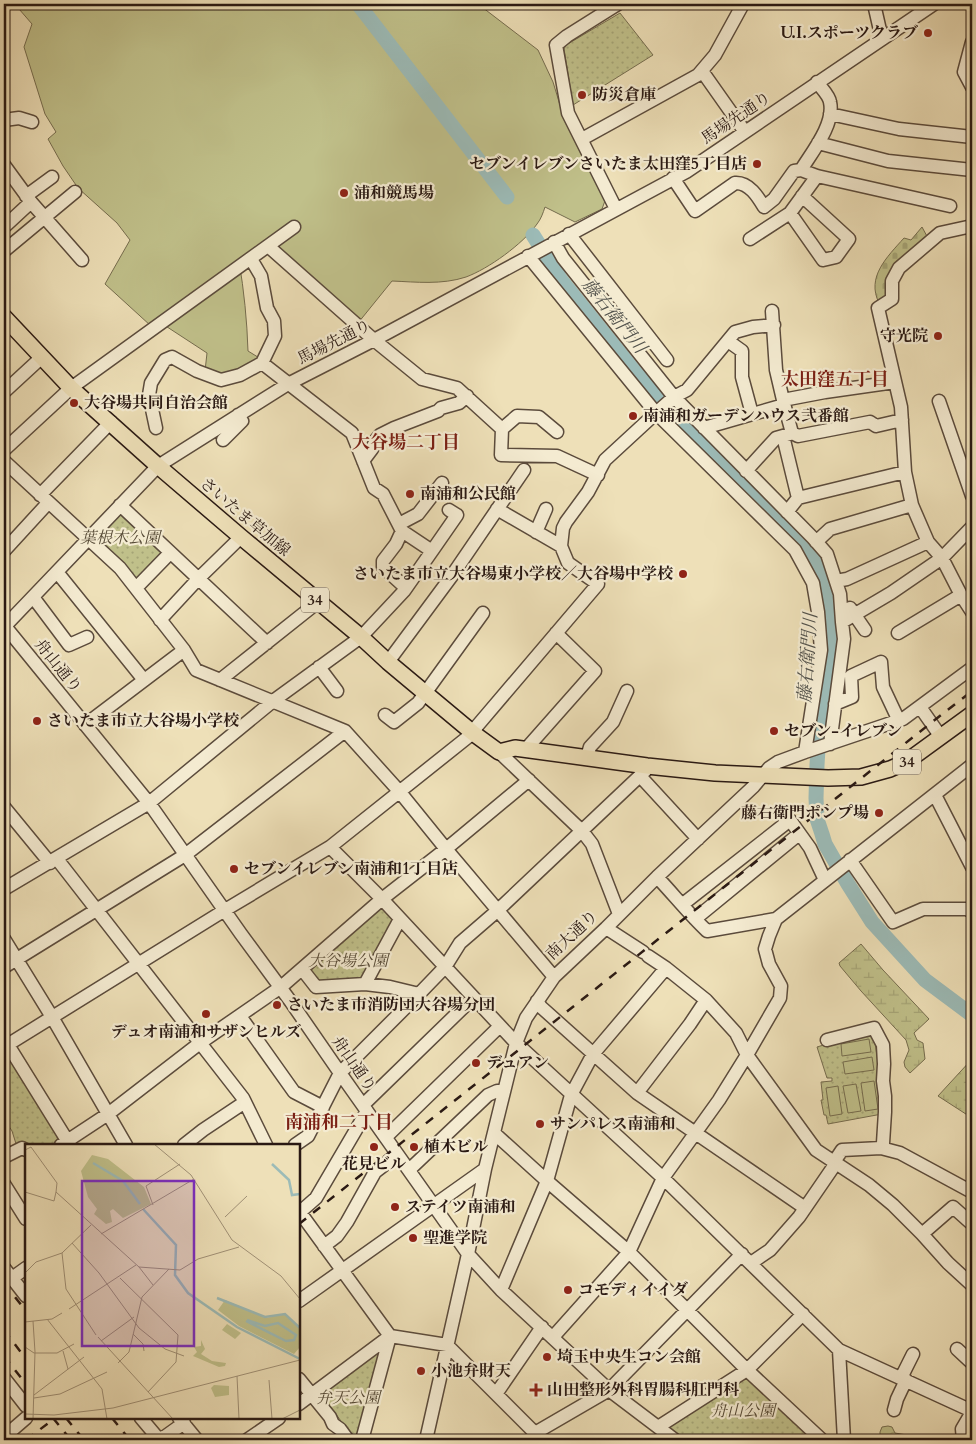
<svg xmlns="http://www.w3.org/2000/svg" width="976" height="1444" viewBox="0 0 976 1444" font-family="Cardo,'Noto Serif JP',serif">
	<defs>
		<pattern id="forest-crowns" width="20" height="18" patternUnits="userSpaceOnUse" patternTransform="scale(1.25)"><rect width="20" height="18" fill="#c0c08a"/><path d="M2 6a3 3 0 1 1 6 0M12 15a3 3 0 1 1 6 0" fill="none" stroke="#a5a476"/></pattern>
		<pattern id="wetland-marsh" width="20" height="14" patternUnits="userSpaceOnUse" patternTransform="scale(1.25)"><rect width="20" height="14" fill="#c0c08a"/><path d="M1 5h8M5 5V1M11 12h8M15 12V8" fill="none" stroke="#a5a476"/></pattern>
		<pattern id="cemetery-stones" width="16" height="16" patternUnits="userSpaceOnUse" patternTransform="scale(1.25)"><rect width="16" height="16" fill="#c0c08a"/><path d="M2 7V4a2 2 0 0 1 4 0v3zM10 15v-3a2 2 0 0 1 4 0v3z" fill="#a5a476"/></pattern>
		<pattern id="park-dots" width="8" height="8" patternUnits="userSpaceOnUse" patternTransform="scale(1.25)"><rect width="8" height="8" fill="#c0c08a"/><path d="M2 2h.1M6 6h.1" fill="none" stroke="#a5a476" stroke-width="1.8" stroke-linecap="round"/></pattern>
	</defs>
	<rect width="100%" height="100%" fill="#eee0b8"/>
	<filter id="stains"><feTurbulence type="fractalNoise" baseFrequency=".004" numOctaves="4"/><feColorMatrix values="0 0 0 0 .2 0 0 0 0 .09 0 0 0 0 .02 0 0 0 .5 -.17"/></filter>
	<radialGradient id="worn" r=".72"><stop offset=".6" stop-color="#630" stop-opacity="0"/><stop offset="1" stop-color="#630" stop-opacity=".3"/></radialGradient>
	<path fill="url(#forest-crowns)" stroke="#756c4e" d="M888,1426L892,1427L895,1433L907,1435L913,1440H877L876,1438L880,1435V1432L882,1427Z"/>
	<path fill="url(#wetland-marsh)" stroke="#756c4e" d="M861,944L883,970L929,1019L914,1033L917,1040L923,1043L925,1059L910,1073L905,1067L904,1062L909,1050L906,1040L861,991L840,966L839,963Z
		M972,1059V1118L938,1096Z"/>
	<path fill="url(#cemetery-stones)" stroke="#756c4e" d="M922,227L929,240L898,266L889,297L879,303C866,277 887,257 904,238L911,240Z"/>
	<path fill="url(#park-dots)" stroke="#756c4e" d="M620,13L653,55L573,105L564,49L566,45Z
		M120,513L163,552L137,582L95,540Z
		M382,899L400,919L365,984L316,987L302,969Z
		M873,1030L879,1069L882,1114L828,1124L826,1115H824L821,1100H823L821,1082L832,1081V1078H827L817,1047Z
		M10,1051L63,1138L56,1145H26L17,1147L12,1131L4,1119V1055Z
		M376,1352L381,1355L360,1433L352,1436L324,1398L325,1391Z
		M749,1375L817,1440H683L669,1429L668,1423Z"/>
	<path fill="#c0c08a" stroke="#756c4e" d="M17,4H478L538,50L553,82L560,105L606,198L602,209L575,222L545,207C543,213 541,219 537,224C523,244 488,269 466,277C442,285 416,282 392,281L358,323L272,247L239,261C244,291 247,320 248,351L261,359L223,376L205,371L207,353L158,321L151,326L105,284L130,240L117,223L78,188L63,166L48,139L56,132L45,114L24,47L32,24L19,9Z
		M869,1039L871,1052L842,1056L841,1044Z
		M872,1057L874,1070L845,1074L843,1062Z
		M874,1081L878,1109L865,1111L861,1083Z
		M856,1084L861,1111L848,1113L843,1086Z
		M838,1086L842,1114L830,1116L826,1088Z"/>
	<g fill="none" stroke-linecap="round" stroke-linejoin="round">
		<path stroke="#9cbbb7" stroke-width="15" d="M358,4L507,197
			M533,235L561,280L635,372L698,440L770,507L799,537L818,562L830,599L832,640L819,733L817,765L816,798L817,819L822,834L825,844L848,884L872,922L925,980L972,1015"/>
		<defs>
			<path id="minor" d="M874,4L882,39
				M972,42L964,72L972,87
				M702,71L745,132
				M830,114L899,129L972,137
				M4,120L19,118L32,122
				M582,139L698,75L715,55L743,4
				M818,143L888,161L972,170
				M4,165L31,202L82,260
				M801,170L817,176L950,206
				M673,178L695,211L735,183C749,182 758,197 764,207L774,199L794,171L801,170C812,152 835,124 830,102C829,95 821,88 817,82
				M26,196L52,177
				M616,209L568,113L556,45L567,36L618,4
				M790,213L823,260L836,257L849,239L802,196
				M972,226L940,233L899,268L892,281V299L878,308L901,407L905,472L912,505L928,542L942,558L961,595L972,612
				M4,227L31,202
				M569,234L667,360
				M750,239L790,213L817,176
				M554,242L563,258L674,397L813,538L827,554L840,594L842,622L844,639L830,744
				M268,246L374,340L422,379L457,388L502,429
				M4,251L75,192
				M528,256L656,413L795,550L813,583L818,612L821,650L805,752
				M772,311L776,370L783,400L792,433L798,436L870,422L876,426L902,420
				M728,341L742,351V377L752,414
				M4,392L42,357
				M783,400L825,392L895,382
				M939,401L972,496
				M156,428L149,395L151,383L165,360L172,357L197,371L221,380L240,375L262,363L275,336L274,321L267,308L261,276L251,259
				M704,428L784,405
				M557,432L539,417L517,416L502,429L501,455L557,456L598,475
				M783,436L798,498
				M223,440L242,421L238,415
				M4,450L71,388L294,227
				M4,461L120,568L184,650L196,670L345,731L399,791L446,849L554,977
				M363,461L372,449L376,440L380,435L394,428L438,411L441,408L459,403L467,396
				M746,471L776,438L790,434
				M40,495L111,422
				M120,505L267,643
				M497,509L561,546
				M787,512L798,498L905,472
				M399,524L418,514L442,483
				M402,531L396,544L383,561V567L406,588
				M536,532L546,509
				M816,542L830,529L912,505
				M4,551L48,503
				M432,551L457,515L449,510
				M57,572L144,680
				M836,581L847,579L928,542
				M136,588L170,553
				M33,597L69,645L87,637
				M850,608L865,630
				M160,620L198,579L241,537
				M842,622L891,593L942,558L972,527
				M4,625L149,803L241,934L291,1002L340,1073L468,1254L501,1290L609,1390L675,1440
				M5,626L158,466L288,384L374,340L686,172L934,4
				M898,633L961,595
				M388,662L451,577L524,470
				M319,667L337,691
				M220,680L318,602
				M835,704L852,697L851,676L881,662L883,687L899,721
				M920,707L941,737
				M385,715L394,722L418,703L483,613
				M85,725L184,650
				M472,732L598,584L568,563L561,546L563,528L566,522L588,492L605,460L656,413L674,397L687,390L735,332L753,327L774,325
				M526,749L595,671L556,633
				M499,752L582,831L592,844L619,914
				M587,757L590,747L613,722L627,691
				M640,776L698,839
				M935,795L972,867
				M4,807L50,863
				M330,847L382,899L516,1043L663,1178L839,1350L844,1440
				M57,859L243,1098L266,1145
				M850,860L893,922L923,909H967L972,912
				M657,877C674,895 689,914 707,931L776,919L972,765
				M4,889L149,803L273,701L361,637L404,591L432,551L402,531L383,494L374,488L352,433L262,363
				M683,904L790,820L810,848L825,880
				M695,919L799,834
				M606,928L643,952
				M4,939L52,1017L126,1145
				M648,956L666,968L706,1000L736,1033L747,1055L816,1150L869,1185L893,1205L922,1234L948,1263L972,1285
				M4,967L185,855L345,731
				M302,969L316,987L365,984L390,987L419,994
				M365,984L400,919
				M537,1001L541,1007L637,1093L805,1208
				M240,1016L294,1092L323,1107
				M827,1040L874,1028L883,1045L884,1064L883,1081L885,1096V1112L883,1143L881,1148
				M8,1045L70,1145
				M4,1047L225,910L330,847L473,733
				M637,1093L690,1024L706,1000
				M363,1105L473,998
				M494,1133L547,1181L629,1252L747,1370L822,1440
				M386,1137L500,1026
				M61,1145L108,1114L200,1043L281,987L382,899L446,849L529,780
				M184,1145L203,1130L245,1102
				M295,1145L308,1136L340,1073L419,994L445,967L460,943L497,911L645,771L647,766
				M4,1157L22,1148L26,1150
				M834,1162L842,1150L881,1148L900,1153L972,1192
				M409,1170L488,1095L497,1091H504
				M4,1184L26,1219
				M299,1211L390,1336L447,1345L535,1433L536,1440
				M299,1213L316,1198L367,1111
				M922,1234L953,1207L972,1224
				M324,1246L337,1236L347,1222L375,1172L397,1155
				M751,1263L770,1250L799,1217L836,1163
				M4,1268L26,1296
				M12,1278L26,1268
				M501,1290L547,1181L571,1095L593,1054L666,968
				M299,1301L485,1169
				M553,1337L629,1252L663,1178L719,1100L747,1055L780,998L781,986L769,964L765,949L769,936L776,919
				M957,1349L972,1363
				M839,1350L972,1411
				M4,1378L26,1406
				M901,1378L913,1354
				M299,1379L330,1417L333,1424L340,1429L348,1440
				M496,1394L542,1327
				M299,1404L390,1336
				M894,1410L897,1399L906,1380
				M141,1418L157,1437L163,1438L184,1423
				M179,1418L197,1440
				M658,1427L747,1370L803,1314
				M535,1433L609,1390L742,1254
				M4,1437L26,1418
				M247,1440L279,1418
				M362,1440L390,1336
				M426,1440L468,1254L485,1169L516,1043L526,1018L554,977L606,928L657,877L754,786L769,768L778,762L805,752L903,719L972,668
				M963,1440L962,1429L972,1412"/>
			<path id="major" d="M4,317L71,388L158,466L241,537L361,637L388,662L473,733L499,752L515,748L647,766L715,773L828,778L861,777L890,769L906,762L972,714"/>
		</defs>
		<use href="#minor" stroke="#5b4b3c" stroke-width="15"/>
		<use href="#major" stroke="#2a1913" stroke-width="18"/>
		<use href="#minor" stroke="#f4ebd1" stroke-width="12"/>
		<use href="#major" stroke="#eee0b8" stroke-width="15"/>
		<path stroke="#2a1913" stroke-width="2.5" stroke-dasharray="9 9" stroke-linecap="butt" d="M299,1224L941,715L972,691
			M4,1283L26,1311
			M4,1330L26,1359
			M4,1356L26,1384
			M53,1418L71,1440
			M66,1418L84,1440
			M112,1418L130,1440
			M26,1440L55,1418"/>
	</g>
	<g fill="#8f2418" stroke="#f4ebd1" stroke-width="2">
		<circle cx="928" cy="33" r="5"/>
		<circle cx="582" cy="95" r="5"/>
		<circle cx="757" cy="164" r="5"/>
		<circle cx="344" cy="193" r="5"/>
		<circle cx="938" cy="336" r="5"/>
		<circle cx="74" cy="403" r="5"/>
		<circle cx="633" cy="416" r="5"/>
		<circle cx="410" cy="494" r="5"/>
		<circle cx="683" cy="574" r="5"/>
		<circle cx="37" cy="721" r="5"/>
		<circle cx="774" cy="731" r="5"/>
		<circle cx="879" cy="813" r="5"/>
		<circle cx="234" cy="869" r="5"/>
		<circle cx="277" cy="1005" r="5"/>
		<circle cx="206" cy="1014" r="5"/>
		<circle cx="476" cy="1063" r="5"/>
		<circle cx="540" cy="1124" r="5"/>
		<circle cx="374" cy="1147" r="5"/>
		<circle cx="414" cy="1147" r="5"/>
		<circle cx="395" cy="1207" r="5"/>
		<circle cx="413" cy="1238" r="5"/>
		<circle cx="568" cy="1290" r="5"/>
		<circle cx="547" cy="1357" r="5"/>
		<circle cx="421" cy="1371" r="5"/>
		<path d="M533.5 1382.5h5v5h5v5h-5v5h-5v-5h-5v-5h5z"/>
	</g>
	<g text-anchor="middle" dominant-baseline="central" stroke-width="4.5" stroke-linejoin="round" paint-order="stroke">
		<g fill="#f4ebd1" stroke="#67584c" stroke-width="1">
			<rect x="301" y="587.5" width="28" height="25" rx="4"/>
			<rect x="893" y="749.5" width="28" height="25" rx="4"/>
		</g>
		<g font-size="15" font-weight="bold" fill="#2a1913">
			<text x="315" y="600">34</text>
			<text x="907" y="762">34</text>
		</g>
		<g font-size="16" font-weight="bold" fill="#2a1913" stroke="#f4ebd1" text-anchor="start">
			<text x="918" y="33" text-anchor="end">U.I.スポーツクラブ</text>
			<text x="592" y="95">防災倉庫</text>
			<text x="747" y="164" text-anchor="end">セブンイレブンさいたま太田窪5丁目店</text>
			<text x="354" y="193">浦和競馬場</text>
			<text x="928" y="336" text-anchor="end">守光院</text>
			<text x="84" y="403">大谷場共同自治会館</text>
			<text x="643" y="416">南浦和ガーデンハウス弐番館</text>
			<text x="420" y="494">南浦和公民館</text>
			<text x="673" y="574" text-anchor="end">さいたま市立大谷場東小学校／大谷場中学校</text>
			<text x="47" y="721">さいたま市立大谷場小学校</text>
			<text x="784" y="731">セブン-イレブン</text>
			<text x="869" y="813" text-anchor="end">藤右衛門ポンプ場</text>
			<text x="244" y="869">セブンイレブン南浦和1丁目店</text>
			<text x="287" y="1005">さいたま市消防団大谷場分団</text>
			<text x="206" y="1032" text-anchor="middle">デュオ南浦和サザンヒルズ</text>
			<text x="486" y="1063">デュアン</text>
			<text x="550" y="1124">サンパレス南浦和</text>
			<text x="424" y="1147">植木ビル</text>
			<text x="374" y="1164" text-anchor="middle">花見ビル</text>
			<text x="405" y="1207">ステイツ南浦和</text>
			<text x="423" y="1238">聖進学院</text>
			<text x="578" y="1290">コモディイイダ</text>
			<text x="557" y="1357">埼玉中央生コン会館</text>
			<text x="431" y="1371">小池弁財天</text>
			<text x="547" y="1390">山田整形外科胃腸科肛門科</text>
		</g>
		<g font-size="16" fill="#2a1913" stroke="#f4ebd1">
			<text transform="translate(736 118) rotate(-34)">馬場先通り</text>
			<text transform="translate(334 342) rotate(-27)">馬場先通り</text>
			<text transform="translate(245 517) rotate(40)">さいたま草加線</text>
			<text transform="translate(58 666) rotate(51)">舟山通り</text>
			<text transform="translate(572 935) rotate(-43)">南大通り</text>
			<text transform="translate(354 1064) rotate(55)">舟山通り</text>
		</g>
		<g font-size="16" font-style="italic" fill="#574b37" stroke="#f4ebd1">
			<text x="120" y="538">葉根木公園</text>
			<text x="348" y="961">大谷場公園</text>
			<text x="348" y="1398">弁天公園</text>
			<text x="743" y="1411">舟山公園</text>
		</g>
		<g font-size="18" font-style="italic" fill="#52524c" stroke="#f4ebd1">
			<text transform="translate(614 316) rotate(51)">藤右衛門川</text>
			<text transform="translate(808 658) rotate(-86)">藤右衛門川</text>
		</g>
		<g font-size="18" font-weight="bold" fill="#7a1f14" stroke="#f4ebd1">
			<text x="835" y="379">太田窪五丁目</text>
			<text x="406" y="442">大谷場二丁目</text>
			<text x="339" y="1122">南浦和二丁目</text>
		</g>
	</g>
	<g transform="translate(25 1144)">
		<rect width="275" height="275" fill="#eee0b8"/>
		<path d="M176,196L180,205L176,210L187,217L201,219L200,222L194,223L168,212L172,208L169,203L176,202Z" fill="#c0c08a"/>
		<path d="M200,156L241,174L259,170L275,183V203L269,210L214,182L193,166ZM189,241L204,242V251L190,253L186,244Z" fill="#c0c08a"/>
		<path d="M67,11L83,15L119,43L126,60L98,74L88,65L85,67L87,78L81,80L69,70L72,65L63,53L56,27ZM202,180L216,189L210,195L197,186ZM250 189a7 7 0 1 1 14 0a7 7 0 1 1-14 0Z" fill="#c0c08a"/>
		<path fill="none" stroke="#9cbbb7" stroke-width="2.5" d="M68,19L98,37L115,60M247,20L264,36L267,51L275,50M118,65L151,101L150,131L163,149L212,183L275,215M192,154L240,173L260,170L275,184M221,177L261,197L269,196L271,191L253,179L240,182L222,176"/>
		<path fill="none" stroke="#a09076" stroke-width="1" d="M129,0L166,31L207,96L256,132L275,155M0,6L6,3L32,39L31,48L114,123L155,126L173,115L214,103M0,48L29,57L31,48M128,61L121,42L155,20M200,73L222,52M66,81L37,109L41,145L71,191M76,90L169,35M47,99L74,129L114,184L140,205L159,212M114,123L128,141M0,129L11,118L37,109M95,134L153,191L151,218L123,248M44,165L111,121M22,175L77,245L82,275M8,177L10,208L8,275M0,178L27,175L37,169M108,190L118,200L119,207M73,193L148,275M76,197L109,173M0,203L9,209H32L49,200M38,207L43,225M93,219L104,208L117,153L144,125M212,232L214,275M244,236L247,275M9,251L59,213M9,254L35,250L82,228M0,270L29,271L88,264L275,216M257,275L275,266"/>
		<path fill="#7b2cbf" fill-opacity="0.15" stroke="#7b2cbf" stroke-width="2.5" d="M57,37H169V202H57Z"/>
		<rect width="275" height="275" fill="none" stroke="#2a1913" stroke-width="2.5"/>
	</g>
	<rect width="976" height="1444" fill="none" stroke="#eee0b8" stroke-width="20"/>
	<rect x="5" y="5" width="966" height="1434" fill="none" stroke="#2a1913" stroke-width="2.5"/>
	<rect x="10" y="10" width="956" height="1424" fill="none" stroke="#2a1913"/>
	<rect width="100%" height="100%" filter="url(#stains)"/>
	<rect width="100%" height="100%" fill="url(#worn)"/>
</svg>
